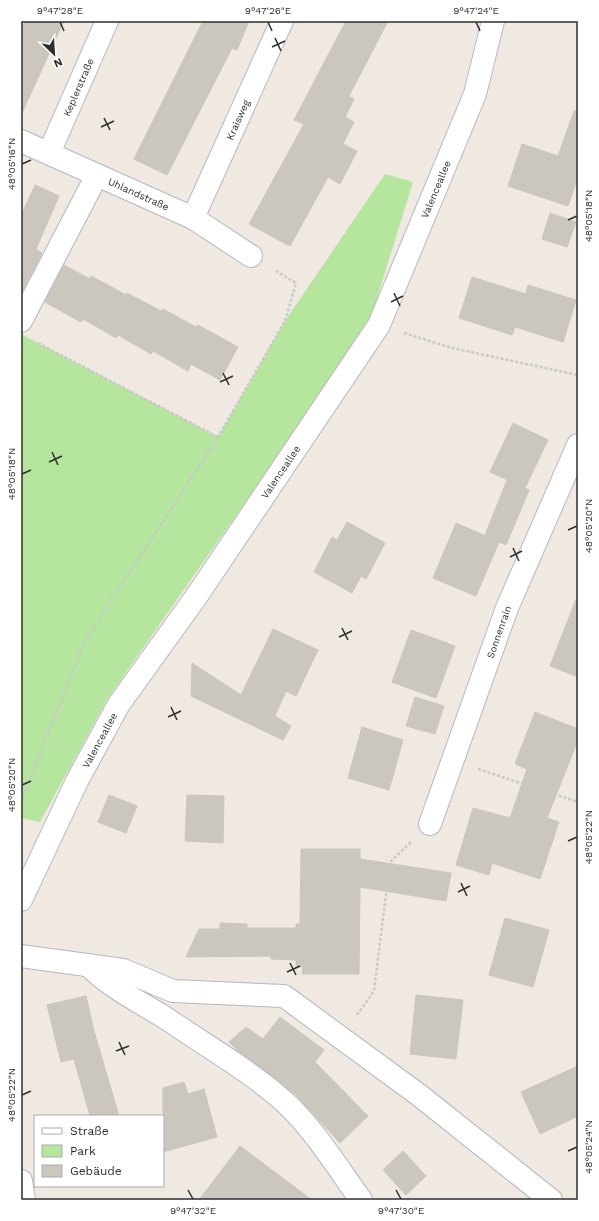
<svg xmlns="http://www.w3.org/2000/svg" width="599" height="1221" viewBox="0 0 599 1221" font-family="'Work Sans',sans-serif">
	<rect width="100%" height="100%" fill="#efe9e1"/>
	<path fill="#b6e59e" d="M385,174L413,182L368,327L108,698L40,822L21,818V334L218,437L285,321Z"/>
	<path fill="#cbc7bf" stroke="#cbc5ba" d="M25,21H64L21,115V32Z
		M203,21H249L237,50L232,48L167,175L134,159Z
		M346,21H388L349,96L354,99L345,117L354,122L343,144L357,151L340,184L328,177L290,246L249,224L304,124L294,120Z
		M574,111H578V177L568,206L508,186L522,144L558,156Z
		M35,185L59,196L36,249L42,253L23,290L21,289V216Z
		M550,213L576,222L567,247L542,239Z
		M64,265L90,279L91,276L126,295L127,293L161,311L163,309L196,327L198,325L238,347L220,380L191,364L188,371L153,351L151,354L118,335L116,338L83,319L81,322L45,302Z
		M472,277L526,294L528,285L576,300L563,342L515,327L512,335L459,318Z
		M513,423L548,440L525,488L490,472Z
		M507,480L529,490L506,545L485,535Z
		M347,522L385,543L366,579L361,576L352,593L314,572L332,537L337,540Z
		M456,523L499,542L476,596L433,578Z
		M577,597L578,598V677L550,666Z
		M273,629L318,650L296,696L286,691L275,716L291,726L283,740L191,696L192,663L241,695Z
		M411,630L455,646L436,698L392,682Z
		M415,697L444,706L435,734L406,726Z
		M535,712L578,729V740L547,818L559,822L540,879L492,863L489,875L456,865L473,808L510,818L527,769L515,764Z
		M362,727L403,740L389,790L348,778Z
		M109,795L137,806L126,833L98,822Z
		M187,795L224,796L223,843L185,841Z
		M301,849H360V859L451,873L446,901L360,887L359,974H302L303,967L296,966V960L271,959V956L186,957L199,929H220V923L247,924V928H296V924H300Z
		M505,918L549,930L533,987L489,975Z
		M416,995L463,1000L456,1059L410,1054Z
		M86,996L94,1031L119,1116H90L74,1059L61,1062L47,1005Z
		M280,1017L324,1050L315,1062L368,1116L340,1143L296,1095L270,1074L237,1050L229,1042L246,1027L263,1039Z
		M578,1066V1116L540,1134L521,1092Z
		M184,1082L188,1094L204,1089L217,1137L163,1152V1088Z
		M240,1146L312,1200H199Z
		M403,1151L426,1176L406,1195L383,1170Z"/>
	<g fill="none" stroke-linecap="round" stroke-linejoin="round">
		<defs>
			<g id="minor">
				<path id="s1" d="M21,141L193,218L251,256"/>
				<path id="s2" d="M49,153L107,21"/>
				<path id="s3" d="M193,218L282,21"/>
				<path d="M21,321L97,175"/>
				<path id="s4" d="M430,824L507,608L578,445"/>
				<path id="s5" d="M21,900L77,781L119,704L196,597L379,325L475,94L493,21"/>
				<path d="M21,956L123,970L173,991L284,996L419,1095L551,1200"/>
				<path d="M88,965C115,992 146,1004 176,1025C213,1050 256,1075 289,1106C317,1134 338,1168 361,1200"/>
				<path d="M21,1181L24,1200"/>
			</g>
		</defs>
		<use href="#minor" stroke="#b4b7c1" stroke-width="24"/>
		<path stroke="#c9c9c9" stroke-width="2.5" stroke-dasharray="3 2" stroke-linecap="butt" d="M404,333L452,348L578,375
			M38,343L218,437
			M478,769L578,802
			M21,801L85,641L218,437L285,321L296,283L274,270
			M357,1015L374,991L390,862L411,842"/>
		<use href="#minor" stroke="#fff" stroke-width="22"/>
	</g>
	<path fill="none" stroke="#2e2e2e" stroke-width="1.5" d="M60,22L64,31M268,22L272,31M476,22L480,31M275,38L281,51M272,47L285,41M104,118L110,130M101,127L114,121M22,164L31,160M568,220L577,216M394,293L400,306M391,302L403,296M223,373L229,385M220,382L233,376M52,452L58,465M49,462L62,456M22,474L31,470M568,530L577,526M513,548L519,561M510,557L522,551M342,628L348,640M339,637L352,631M171,707L177,720M168,717L181,711M22,785L31,781M568,841L577,837M461,883L467,896M458,892L470,886M290,963L296,975M287,972L300,966M119,1042L125,1055M116,1051L129,1046M22,1095L31,1091M568,1151L577,1147M188,1190L193,1199M396,1190L401,1199"/>
	<g text-anchor="middle" dominant-baseline="central" stroke-width="3.5" stroke-linejoin="round" paint-order="stroke">
		<g font-size="10" fill="#2e2e2e" stroke="#fff">
			<text stroke="none"><textPath href="#s2" startOffset="72">Keplerstraße</textPath></text>
			<text stroke="none"><textPath href="#s3" startOffset="108">Kraisweg</textPath></text>
			<text stroke="none"><textPath href="#s5" startOffset="826">Valenceallee</textPath></text>
			<text stroke="none"><textPath href="#s1" startOffset="129">Uhlandstraße</textPath></text>
			<text stroke="none"><textPath href="#s5" startOffset="502">Valenceallee</textPath></text>
			<text stroke="none"><textPath href="#s4" startOffset="204">Sonnenrain</textPath></text>
			<text stroke="none"><textPath href="#s5" startOffset="178">Valenceallee</textPath></text>
		</g>
	</g>
	<rect width="599" height="1221" fill="none" stroke="#ffffff" stroke-width="44"/>
	<rect x="34" y="1115" width="130" height="72" fill="#ffffff" stroke="#ababab"/>
	<rect x="42" y="1128" width="20" height="6" fill="#ffffff" stroke="#ababab"/>
	<text x="70" y="1135" font-size="12" fill="#2e2e2e">Straße</text>
	<rect x="42" y="1145" width="20" height="12" fill="#b6e59e" stroke="#ababab"/>
	<text x="70" y="1155" font-size="12" fill="#2e2e2e">Park</text>
	<rect x="42" y="1165" width="20" height="12" fill="#cbc7bf" stroke="#ababab"/>
	<text x="70" y="1175" font-size="12" fill="#2e2e2e">Gebäude</text>
	<g transform="translate(54 54) rotate(155)" stroke="#ffffff" stroke-width="3" paint-order="stroke">
	<path d="M0-3L7 15L0 10L-7 15Z" fill="#2e2e2e"/>
	<text y="-6" font-size="11" font-weight="bold" text-anchor="middle" fill="#2e2e2e">N</text>
	</g>
	<rect x="22" y="22" width="555" height="1177" fill="none" stroke="#2e2e2e" stroke-width="1.5"/>
	<g font-size="10" text-anchor="middle" fill="#2e2e2e">
		<text x="60" y="14">9°47'28"E</text>
		<text x="268" y="14">9°47'26"E</text>
		<text x="476" y="14">9°47'24"E</text>
		<text transform="translate(11 164) rotate(-90)" y="4">48°05'16"N</text>
		<text transform="translate(588 216) rotate(-90)" y="4">48°05'18"N</text>
		<text transform="translate(11 474) rotate(-90)" y="4">48°05'18"N</text>
		<text transform="translate(588 526) rotate(-90)" y="4">48°05'20"N</text>
		<text transform="translate(11 785) rotate(-90)" y="4">48°05'20"N</text>
		<text transform="translate(588 837) rotate(-90)" y="4">48°05'22"N</text>
		<text transform="translate(11 1095) rotate(-90)" y="4">48°05'22"N</text>
		<text transform="translate(588 1147) rotate(-90)" y="4">48°05'24"N</text>
		<text x="193" y="1214">9°47'32"E</text>
		<text x="401" y="1214">9°47'30"E</text>
	</g>
</svg>
